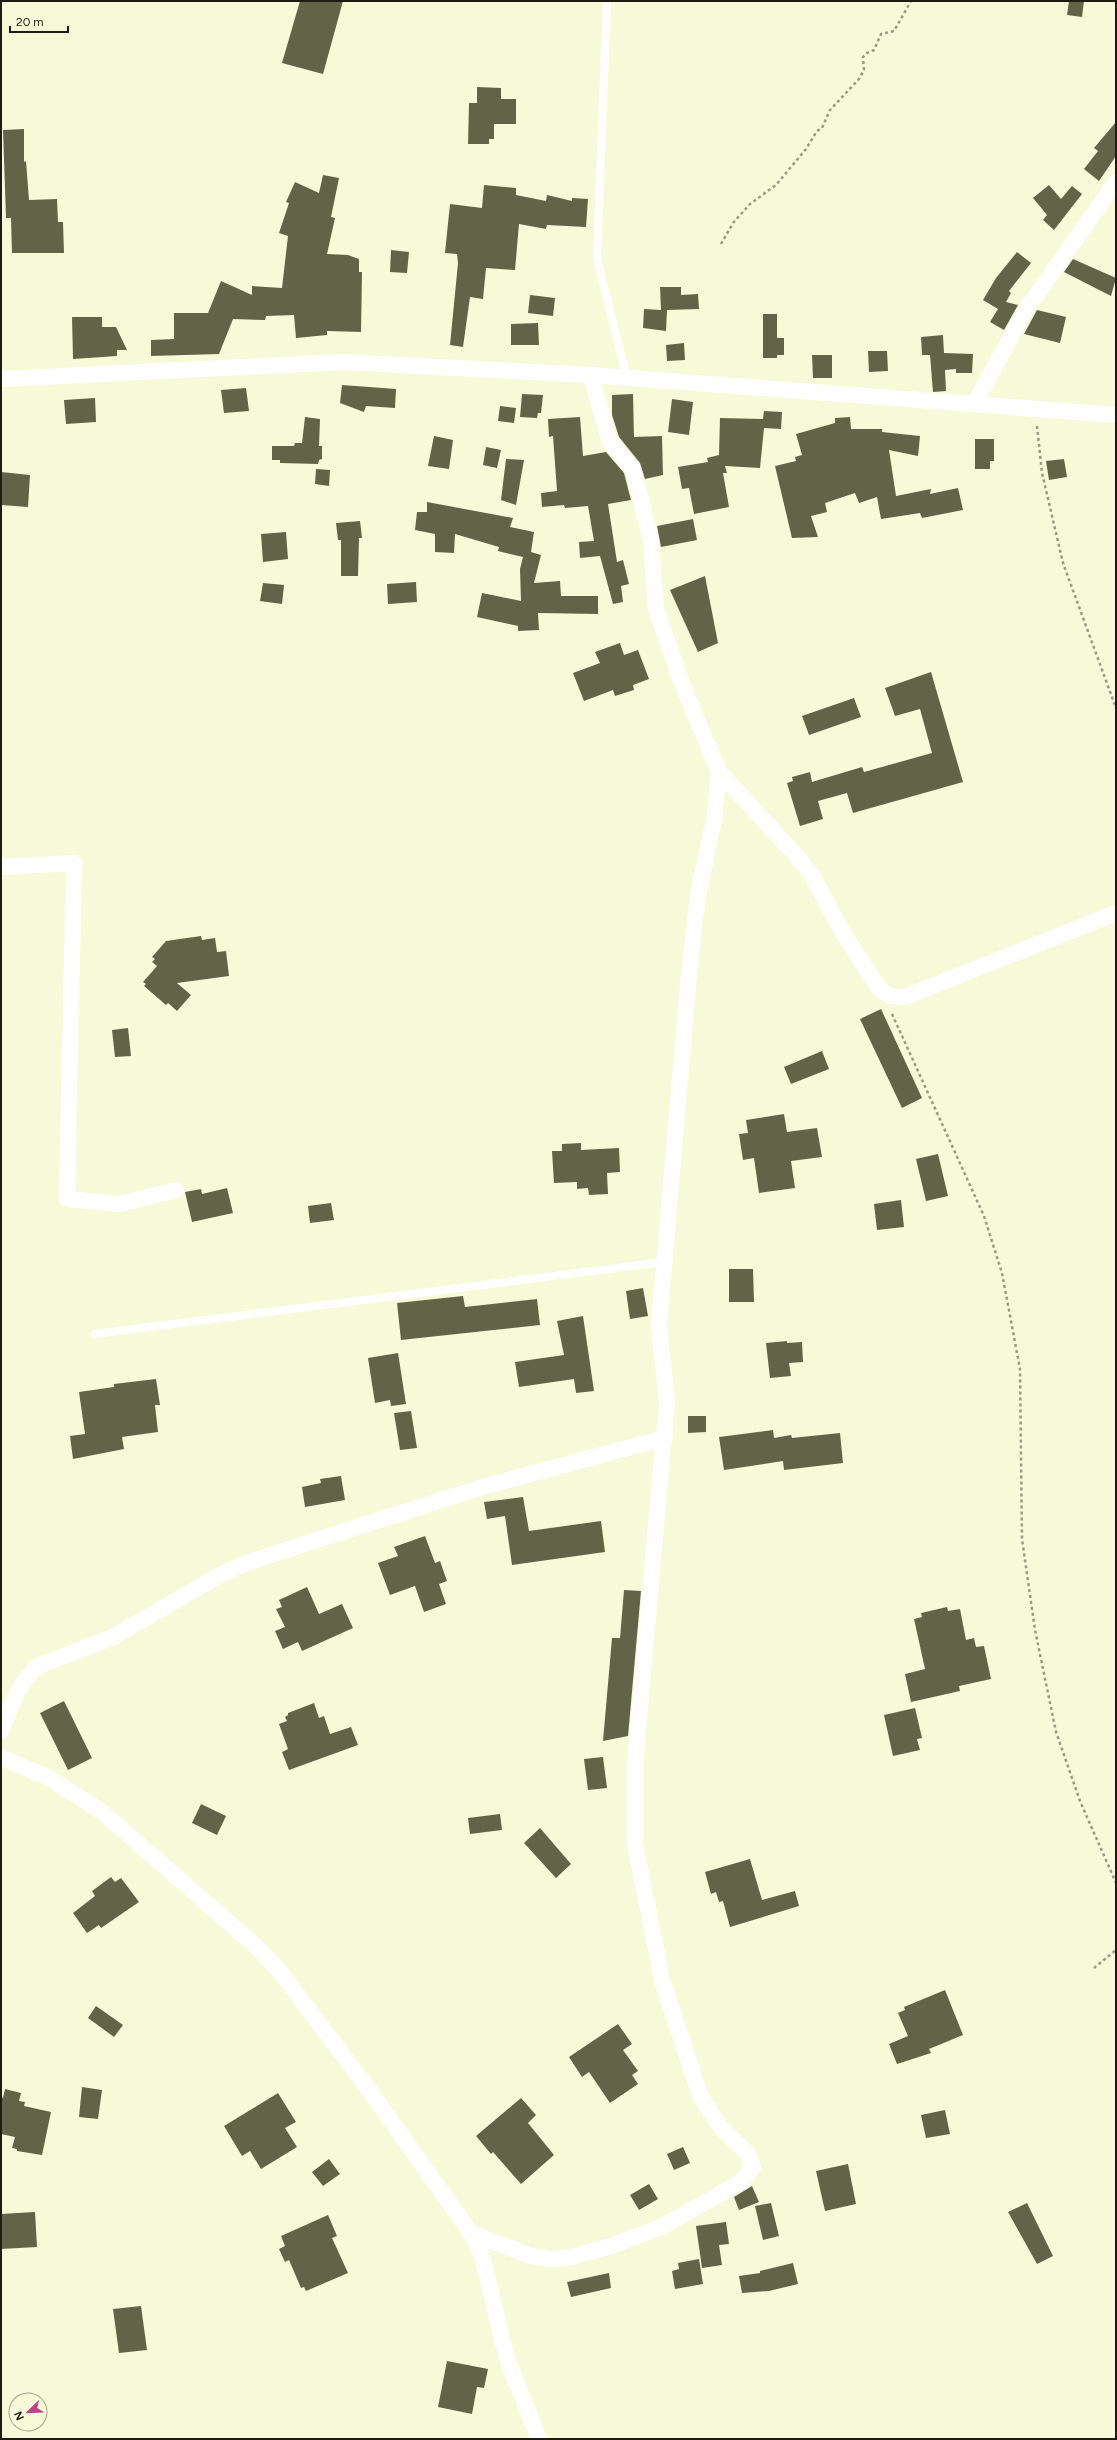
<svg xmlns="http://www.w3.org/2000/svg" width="1117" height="2440" viewBox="0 0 1117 2440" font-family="Figtree,sans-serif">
	<rect width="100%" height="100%" fill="#f7fad9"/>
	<path fill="#626448" d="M300,1H343L323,74L282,63Z
		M1069,1H1084L1082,17L1067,15Z
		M477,87L501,88V99H516V124H494V139H489V144H468L469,103H477Z
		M1116,122V156L1099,181L1084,169L1098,151L1094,148Z
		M24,129V162L26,161L29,200L57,199L58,222H63L64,253H12L11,218H6L3,130Z
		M323,175L339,178L331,217L335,218L327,254L348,255L359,259V272H362L361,332L327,331V335L296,338L294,315L266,316L265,320L233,319L219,354L151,356V340L174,339V313H208L221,281L252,295V286L282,288L288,236L279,233L289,203L286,202L295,182L319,193Z
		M484,185L516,188V195L546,201L547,195L572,201V198L588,199L586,227L547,225L546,229L519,224L515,270L486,268L483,299L470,297L463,347L450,345L458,263L457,254L445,253L450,204L482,208Z
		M1049,185L1061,199L1072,186L1082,194L1054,230L1043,220L1047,215L1033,198Z
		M391,250L409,252L407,273L390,272Z
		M1017,252L1031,263L1009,291L1011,293L1006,302L1018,305L1004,330L990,322L998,309L983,300L996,278Z
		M1073,259L1116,278L1111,296L1064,272Z
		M660,287H681V295L698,294L699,309L667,310L666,331L643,328L644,309L661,310Z
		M530,295L555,298L553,316L528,313Z
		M1037,310L1066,317L1060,343L1024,334Z
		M763,314H777V338H784V355H777V358H763Z
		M72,317H102V327H116L127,350H117V356L73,359Z
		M538,323L539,345H511V324Z
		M943,335L944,353L973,354L972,373H956V369L945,370L946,391L933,392L930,355H922L921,337Z
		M684,343L685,360L667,361L666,345Z
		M868,351H887L888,371L869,372Z
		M812,355H832V378H813Z
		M342,385L396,389L395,408L366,406L364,412L340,403Z
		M246,388L249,411L224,413L221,390Z
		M522,394L543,395L541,413H538L537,418L520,417Z
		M633,394L634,437L662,436L663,475L645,479L640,463L619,437L612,415V395Z
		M95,398L96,422L66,424L64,400Z
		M672,399L693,402L689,435L668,432Z
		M500,406L516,408L514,423L498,421Z
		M764,411L782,412L781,429L764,428L760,468L725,466L727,473H723L729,507L694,514L689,488L682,489L678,467L708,462L707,458L719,455L720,418L763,419Z
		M305,417L320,419L319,446H322V459L319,460L318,464L280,463V460H272V446H294L295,443H302Z
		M580,417L583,456L606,452L624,473L631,500L608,504L617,562L623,560L629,584L621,586L623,602L613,604L600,556L580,558L579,542L594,541L588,506L565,508L564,505L542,507L541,493L557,491L553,436L549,437L548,419Z
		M850,417L851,429H882V432L920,436L918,456L889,450L896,496L931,489L930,494L958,488L963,510L922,518L920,513L881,519L877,497L859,503L855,493L825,503L827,512L811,516L818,537L792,538L775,466L796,461L795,457L802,455L796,434L835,423V418Z
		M434,436L453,440L449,469L428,466Z
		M975,439H994V461H990V469H975Z
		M486,447L501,450L497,468L483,465Z
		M506,459L524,460L516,505L501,500Z
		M1064,459L1067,477L1049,480L1046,461Z
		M316,469L330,470L329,486L315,484Z
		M1,472L30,475L28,507L1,505Z
		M427,502L513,518L510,527L534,532L531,552L541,555L534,583L560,581L561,596H598V614L538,613L539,630L518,631V626L477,617L482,593L521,601L520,569L523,557L498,551L499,547L455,534L454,553L435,552V534L415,530L417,512H427Z
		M693,519L697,540L661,547L657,526Z
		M360,521L362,538H359L358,576H341V540H338L336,523Z
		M286,532L288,559L263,562L261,534Z
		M705,576L718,643L698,652L670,590Z
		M416,582L417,602L388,604L387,584Z
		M263,583L284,585L282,604L260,601Z
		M620,643L624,655L638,650L649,679L633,685L634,690L615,696L613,690L584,701L573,673L600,663L595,652Z
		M931,672L963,782L853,813L847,793L818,801L823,819L800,826L787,783L793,781L792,777L810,772L812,782L862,767L864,772L932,753L920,709L895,716L885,688Z
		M854,698L861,717L809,735L802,716Z
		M201,936L202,940L215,938L217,952L226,951L229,976L177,983L191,995L177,1011L168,1003L166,1005L144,986L146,984L143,982L157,966L152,962L155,959L152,957L166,941Z
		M881,1009L922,1098L902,1108L860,1019Z
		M128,1028L131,1056L115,1057L112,1030Z
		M822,1051L829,1069L791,1084L784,1067Z
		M784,1114L787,1132L817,1128L822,1157L791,1161L795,1188L759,1193L754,1158L743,1160L739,1134L748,1133L746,1120Z
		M581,1143V1150L619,1148L620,1172L607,1173L608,1194L589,1195L588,1188L577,1189V1182L554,1183L552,1151H562V1144Z
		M938,1154L948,1196L926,1201L916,1159Z
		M227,1188L233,1213L192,1222L185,1192L201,1189L202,1194Z
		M901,1200L904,1227L877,1230L874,1204Z
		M331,1203L334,1220L310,1223L308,1206Z
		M729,1269H753L754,1302H729Z
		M643,1288L648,1316L630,1319L626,1291Z
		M463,1296L465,1307L537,1299L540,1325L401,1340L397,1303Z
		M583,1316L594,1391L576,1393L574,1379L519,1387L515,1362L564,1355L557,1321Z
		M787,1341V1343L802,1342L803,1362L789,1363L791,1376L770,1378L766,1343Z
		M398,1353L406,1404L391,1406L390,1400L375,1403L368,1358Z
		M156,1379L160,1405H155L158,1432L122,1437L124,1449L73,1459L70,1436L85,1434L79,1392L114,1387V1384Z
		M411,1411L417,1448L400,1450L394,1413Z
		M688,1416H706V1432L688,1433Z
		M773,1430L774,1438L791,1435L792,1438L840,1433L843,1463L784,1470L783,1461L724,1470L719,1437Z
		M341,1476L345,1500L305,1507L302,1487L321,1483L320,1479Z
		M523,1497L529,1531L601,1521L605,1552L512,1565L505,1516L487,1519L484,1502Z
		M425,1536L435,1563L440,1561L447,1581L439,1584L446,1604L424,1612L415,1586L390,1595L378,1563L398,1556L394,1547Z
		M307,1587L319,1614L342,1604L353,1628L302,1651L298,1642L283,1649L275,1631L285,1627L276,1609L282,1607L279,1600Z
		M624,1590L641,1591L628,1736L603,1741L612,1638H620Z
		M947,1607L948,1611L960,1609L966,1640L974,1638L976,1647L984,1646L991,1679L959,1686L960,1691L911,1702L905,1674L925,1669L914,1619L922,1617L921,1613Z
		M64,1701L92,1758L68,1770L40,1713Z
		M314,1703L319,1718L324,1716L330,1734L351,1727L358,1745L289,1770L282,1752L288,1749L279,1724L287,1721L285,1717L288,1715V1713Z
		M915,1708L922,1738L917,1739L920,1750L893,1756L884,1715Z
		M603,1757L607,1788L588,1790L584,1759Z
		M201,1804L226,1816L217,1835L192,1823Z
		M500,1814L502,1830L470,1834L468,1818Z
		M540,1828L571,1864L556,1878L524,1843Z
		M750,1859L762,1900L795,1891L799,1906L730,1927L723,1901L719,1902L716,1892L711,1894L705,1872Z
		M111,1877L115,1882L121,1878L139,1902L101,1928L99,1925L87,1933L73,1913L95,1896L92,1891Z
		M945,1990L963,2035L929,2049L931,2053L897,2064L889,2044L908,2036L898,2013L905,2010L904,2007Z
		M96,2006L123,2025L114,2037L88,2018Z
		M618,2024L632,2044L623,2050L638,2071L632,2075L638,2084L610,2103L589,2072L582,2077L569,2057Z
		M82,2087L102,2090L98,2119L79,2117Z
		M5,2089L21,2093L19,2101L25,2102L24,2106L51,2112L42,2155L17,2151V2149L12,2148L15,2137L1,2134V2097L3,2098Z
		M278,2093L296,2122L285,2128L297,2147L261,2169L250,2151L242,2156L224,2126Z
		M521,2098L536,2115L528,2123L554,2155L521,2184L493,2152L491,2154L476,2136Z
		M945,2110L950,2134L926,2138L921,2115Z
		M683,2147L690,2163L674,2170L667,2154Z
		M329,2159L340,2174L323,2186L312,2172Z
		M848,2164L856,2204L825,2211L816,2171Z
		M649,2184L658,2199L639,2210L630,2195Z
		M752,2186L759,2202L739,2210L734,2197Z
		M771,2203L779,2236L763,2240L755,2206Z
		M1027,2203L1053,2256L1037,2264L1008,2212Z
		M35,2212L37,2247L1,2249V2214Z
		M328,2215L337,2236L332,2238L348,2273L306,2291L304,2287L301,2288L289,2260L285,2262L279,2249L285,2246L281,2236Z
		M726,2222L729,2244L719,2245L722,2265L702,2268L696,2226Z
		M699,2259L703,2284L675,2289L672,2271L679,2269L678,2263Z
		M793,2263L798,2284L769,2291L742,2293L739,2276L760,2273V2271Z
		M609,2273L611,2288L571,2297L567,2282Z
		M141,2306L147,2350L119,2353L113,2309Z
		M447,2361L488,2369L484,2388L477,2387L472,2414L438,2407Z"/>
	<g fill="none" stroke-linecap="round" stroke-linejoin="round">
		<path stroke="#989a82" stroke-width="2.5" stroke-dasharray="3 3" stroke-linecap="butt" d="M721,244L733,223L750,204L776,185L806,149L817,131L822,128L830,110L859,79L864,70L863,57L867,53L874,50L881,34L894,31L911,1
			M1037,426L1042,473L1063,563L1116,708
			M892,1014L984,1216L1002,1273L1020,1369L1022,1539L1035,1630L1056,1732L1080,1801L1116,1883
			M1094,1968L1116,1950"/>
		<path stroke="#fff" stroke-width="8" d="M607,1L597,259L627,378
			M95,1334L664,1262"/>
		<path stroke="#fff" stroke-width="16" d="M591,375L610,442L633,469L651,540L656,609L683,686L719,772L794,853L813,877L843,933L879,988L890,996L905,997L1116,913
			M1,379L342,362L591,375L1116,415
			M975,403L1025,311L1116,182
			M1,867L74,863L67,1199L119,1204L176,1190
			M1,1731C11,1708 18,1683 38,1666L113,1637L220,1575L246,1563L482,1487L665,1438
			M1,1757L49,1778L101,1811L258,1948L281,1973L364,2083L471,2233L531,2256L550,2259L567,2258L611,2246L661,2227L741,2182L753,2167L747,2153L721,2128L700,2095L663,1983L635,1844V1763L667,1402L659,1325L689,974L698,895L714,820L719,772
			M471,2233L482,2255L507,2359L539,2439"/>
	</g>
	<rect width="1117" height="2440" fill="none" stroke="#1c1c11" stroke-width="4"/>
	<g transform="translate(28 2412) rotate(247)"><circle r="19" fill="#f7fad9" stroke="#9fa189"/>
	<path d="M0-3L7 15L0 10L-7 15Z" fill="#c14089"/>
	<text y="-6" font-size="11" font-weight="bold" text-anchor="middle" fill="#1c1c11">N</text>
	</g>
	<path d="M10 26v6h58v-6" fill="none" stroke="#1c1c11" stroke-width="2"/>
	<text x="16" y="26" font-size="12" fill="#1c1c11" stroke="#f7fad9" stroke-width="3" paint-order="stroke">20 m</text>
</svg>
